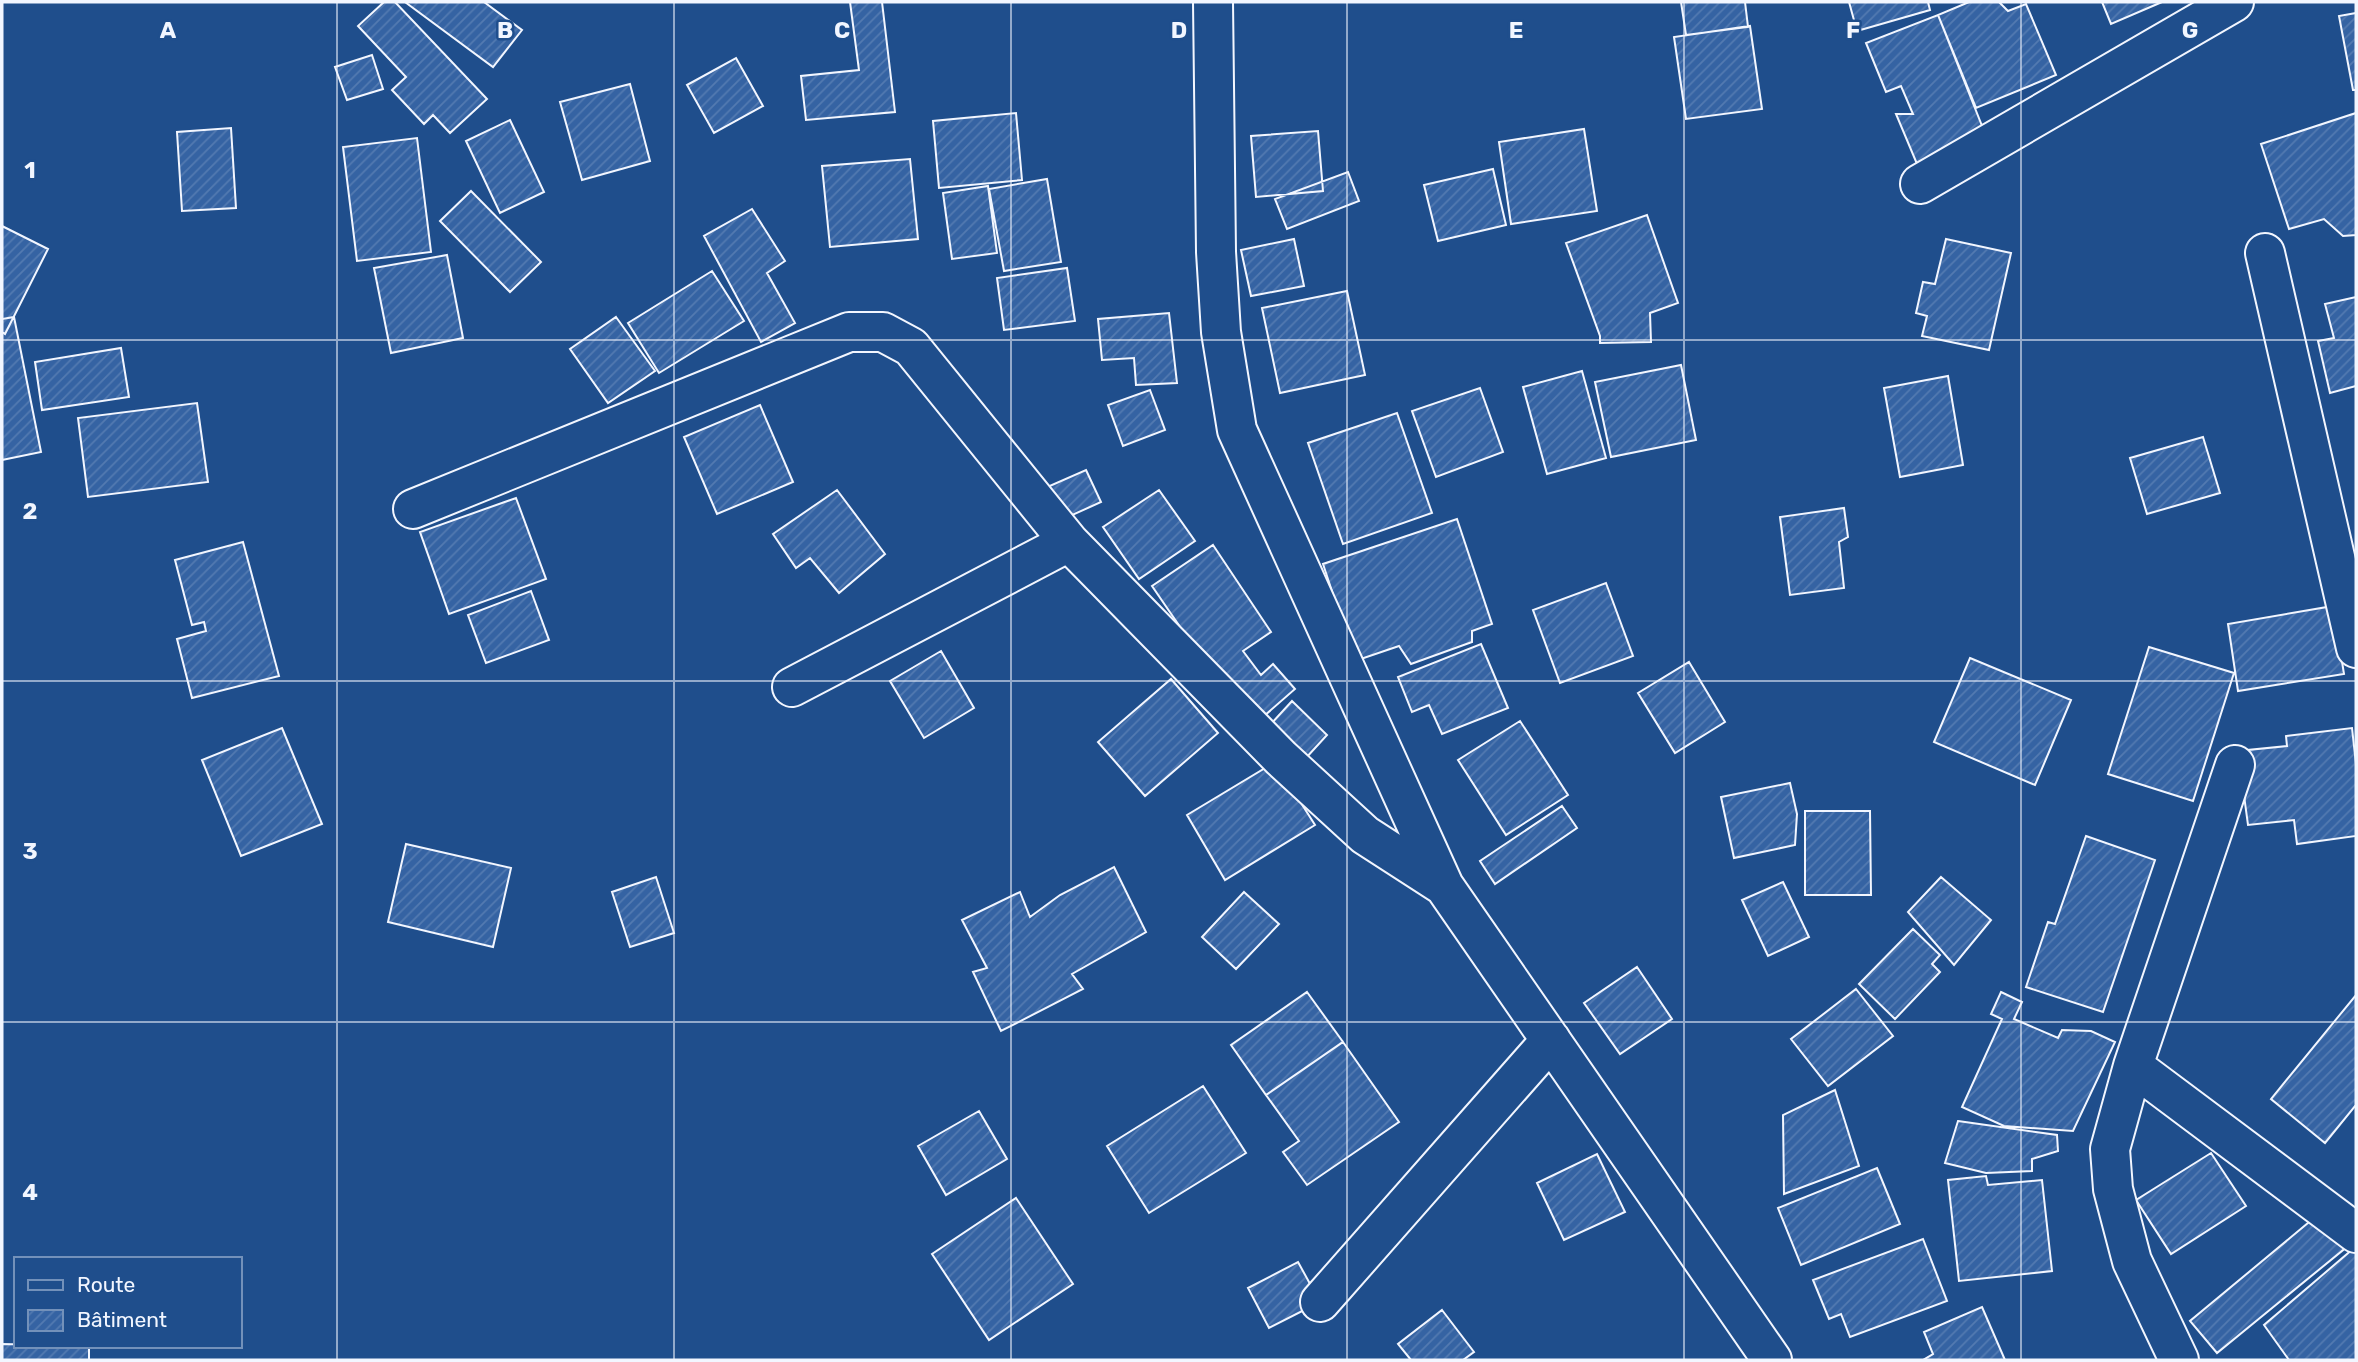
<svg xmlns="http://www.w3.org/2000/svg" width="2358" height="1362" viewBox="0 0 2358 1362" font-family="Rubik,sans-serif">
	<defs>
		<pattern id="building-hatch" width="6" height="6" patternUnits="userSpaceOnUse" patternTransform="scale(1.75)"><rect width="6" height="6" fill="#3563a3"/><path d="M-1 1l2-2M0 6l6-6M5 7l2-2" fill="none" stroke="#537ab1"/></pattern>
	</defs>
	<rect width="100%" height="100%" fill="#1f4e8c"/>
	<path fill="url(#building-hatch)" stroke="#f2f6ff" stroke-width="2" d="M384,2H395L487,99L450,133L433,115L424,124L392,90L406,77L358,26Z
		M405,2H484L522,30L493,67Z
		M850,2H882L895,112L806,120L801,76L859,70Z
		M1681,2H1745L1748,27L1686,35Z
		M1849,2H1928L1930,10L1857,31Z
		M1969,2H1999L2008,11L2026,4L2056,75L1976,108L1938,15Z
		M2102,2H2162L2111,24Z
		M2356,13V90H2353L2339,16Z
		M1938,15L1986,136L1917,164L1896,114H1913L1901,86L1886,92L1866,43Z
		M1750,26L1762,109L1686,119L1674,37Z
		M372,55L383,89L347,100L335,67Z
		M736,58L763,106L714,133L687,85Z
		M630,84L650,161L582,180L560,102Z
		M1016,113L1022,180L939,188L933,121Z
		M2356,113V235L2343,236L2324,219L2289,229L2261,144Z
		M510,120L544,192L500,213L466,141Z
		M231,128L236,208L182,211L177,132Z
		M1584,129L1597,211L1511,224L1499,142Z
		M1318,131L1323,191L1256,197L1251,136Z
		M417,138L431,252L357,261L343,147Z
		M910,159L918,239L830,247L822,166Z
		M1493,169L1506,225L1438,241L1424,185Z
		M1348,172L1359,201L1287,229L1275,199Z
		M1047,179L1061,262L1004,271L989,189Z
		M988,186L997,253L952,259L943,193Z
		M471,191L541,262L510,292L440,221Z
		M752,209L785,261L767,273L795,323L761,342L704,236Z
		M1647,215L1678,303L1650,313L1651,342L1600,343V336L1566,243Z
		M2,226L48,249L5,334L2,332Z
		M1294,239L1304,286L1251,296L1241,250Z
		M1946,239L2011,253L1989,350L1922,336L1927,316L1916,313L1923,282L1935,284Z
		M447,255L463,338L391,353L374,268Z
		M1067,268L1075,321L1004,330L997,278Z
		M712,271L744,321L659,373L628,323Z
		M1347,291L1365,375L1280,393L1262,308Z
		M2356,297V386L2330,393L2318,341L2334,338L2325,304Z
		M1169,313L1177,383L1136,385L1134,358L1102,360L1098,319Z
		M14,317L41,452L2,460V319Z
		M616,317L655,371L608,403L570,349Z
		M121,348L129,397L42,410L35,362Z
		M1681,365L1696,440L1611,457L1595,382Z
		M1582,371L1606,458L1547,474L1523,387Z
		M1948,376L1963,465L1900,477L1884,388Z
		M1480,388L1503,452L1436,477L1412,411Z
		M1150,390L1165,430L1123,446L1108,405Z
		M197,403L208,482L88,497L78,418Z
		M760,405L793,482L717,514L684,437Z
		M1397,413L1432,513L1343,544L1308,443Z
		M2203,437L2220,493L2147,514L2130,458Z
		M1086,470L1101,502L1059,521L1045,488Z
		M837,490L885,554L839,593L810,558L796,568L773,534Z
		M1159,490L1195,541L1139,579L1103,527Z
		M516,498L546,579L449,614L420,532Z
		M1844,508L1848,537L1839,542L1844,588L1790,595L1780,517Z
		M1457,519L1492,624L1472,631V642L1411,664L1399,646L1355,661L1323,564Z
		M243,542L279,676L192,698L177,639L206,631L204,622L192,625L175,560Z
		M1213,545L1271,632L1243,651L1261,675L1273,664L1295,689L1256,723L1233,704L1152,586Z
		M1606,583L1633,656L1560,683L1533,610Z
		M531,591L549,640L486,663L468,615Z
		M2333,606L2344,674L2238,691L2228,624Z
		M1481,644L1508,708L1442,734L1429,705L1412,712L1398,677Z
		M2149,647L2234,673L2193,801L2108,774Z
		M941,651L974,708L924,738L890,681Z
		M1970,658L2071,700L2035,785L1934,742Z
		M1689,662L1725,722L1675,753L1638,693Z
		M1171,679L1218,733L1145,796L1098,742Z
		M1292,701L1327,735L1305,759L1269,726Z
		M1520,721L1568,795L1506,835L1458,760Z
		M282,728L322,824L241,856L202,760Z
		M2352,728L2356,764V836L2297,844L2294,820L2248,825L2238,751L2287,746L2286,736Z
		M1275,762L1315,825L1225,880L1187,815Z
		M1790,783L1797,814L1795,845L1734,858L1721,797Z
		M1562,806L1577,828L1495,884L1480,861Z
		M1805,811H1870L1871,895H1805Z
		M2086,836L2155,860L2103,1012L2026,987L2048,922L2055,924Z
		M406,844L511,868L493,947L388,922Z
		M1114,867L1146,932L1072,974L1083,989L1001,1031L973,972L987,968L962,920L1020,892L1030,917L1060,895Z
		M656,877L674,933L630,947L612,892Z
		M1941,877L1991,920L1954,965L1908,912Z
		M1783,882L1809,937L1768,956L1742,900Z
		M1244,892L1279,924L1236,969L1202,937Z
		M1913,929L1940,955L1932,964L1940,972L1895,1019L1859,984Z
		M1637,967L1672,1019L1620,1054L1584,1003Z
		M1856,989L1893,1036L1828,1086L1791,1039Z
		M1307,992L1343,1042L1266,1095L1231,1045Z
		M2001,992L2022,1002L2014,1019L2058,1038L2062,1030L2091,1031L2115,1042L2073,1131L2004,1126L1962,1107L2002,1019L1991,1014Z
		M2356,995V1105L2325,1143L2271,1099Z
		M1343,1042L1399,1122L1307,1185L1283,1152L1299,1141L1266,1095Z
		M1203,1086L1246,1153L1149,1213L1107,1146Z
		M1835,1090L1859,1166L1784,1194L1783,1115Z
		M979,1111L1007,1159L946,1195L918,1146Z
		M1958,1121L2057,1135L2058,1151L2032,1159V1171L1986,1173L1945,1163Z
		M2211,1153L2246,1206L2171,1254L2136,1200Z
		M1597,1154L1625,1212L1564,1240L1537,1183Z
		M1877,1168L1900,1224L1801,1265L1778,1208Z
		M1986,1176L1988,1185L2042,1180L2052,1271L1959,1281L1948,1180Z
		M1016,1198L1073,1284L989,1340L932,1254Z
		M2320,1213L2348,1246L2217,1353L2190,1321Z
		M1923,1239L1947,1301L1850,1337L1841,1314L1829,1319L1813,1280Z
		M2354,1248L2356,1251V1360H2289L2264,1325Z
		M1298,1262L1320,1302L1269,1328L1248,1288Z
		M1982,1307L2005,1360H1923L1933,1354L1924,1332Z
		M1442,1310L1474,1352L1463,1360H1411L1398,1344Z
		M2,1344L89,1346V1360H2Z"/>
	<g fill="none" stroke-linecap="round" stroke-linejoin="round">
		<defs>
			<path id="minor" d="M1213,2L1216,252L1221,332L1237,430L1444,886
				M1920,184L2234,2
				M2265,253L2356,648
				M413,509L849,332H883L911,347L1069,542L1281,758L1365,835L1444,886L1772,1360
				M792,687L1069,542
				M2133,1066L2356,1233
				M1320,1302L1551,1040
				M2179,1360L2132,1261L2113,1189L2110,1149L2133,1066L2235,765"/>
		</defs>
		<use href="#minor" stroke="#f2f6ff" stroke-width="42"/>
		<use href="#minor" stroke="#1f4e8c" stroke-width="38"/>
	</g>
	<path fill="none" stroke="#f2f6ff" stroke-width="2" stroke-opacity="0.55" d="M337,2V1360M674,2V1360M1011,2V1360M1347,2V1360M1684,2V1360M2021,2V1360M2,340H2356M2,681H2356M2,1022H2356"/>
	<g font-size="23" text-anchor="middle" font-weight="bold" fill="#f2f6ff" stroke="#1f4e8c" stroke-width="5" stroke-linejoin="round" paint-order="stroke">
		<text x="168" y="38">A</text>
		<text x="505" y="38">B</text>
		<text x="842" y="38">C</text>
		<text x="1179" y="38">D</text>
		<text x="1516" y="38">E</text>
		<text x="1853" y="38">F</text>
		<text x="2190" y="38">G</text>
		<text x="30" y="178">1</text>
		<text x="30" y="519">2</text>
		<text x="30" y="859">3</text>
		<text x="30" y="1200">4</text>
	</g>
	<rect width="2358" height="1362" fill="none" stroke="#f2f6ff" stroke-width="7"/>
	<rect x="14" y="1257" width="228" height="91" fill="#1f4e8c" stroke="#7391ba" stroke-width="2"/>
	<rect x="28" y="1280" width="35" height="10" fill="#1f4e8c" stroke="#7391ba" stroke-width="2"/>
	<text x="77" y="1292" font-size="21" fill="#f2f6ff">Route</text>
	<rect x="28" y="1310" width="35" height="21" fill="url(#building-hatch)" stroke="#7391ba" stroke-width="2"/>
	<text x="77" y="1327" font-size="21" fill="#f2f6ff">Bâtiment</text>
</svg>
